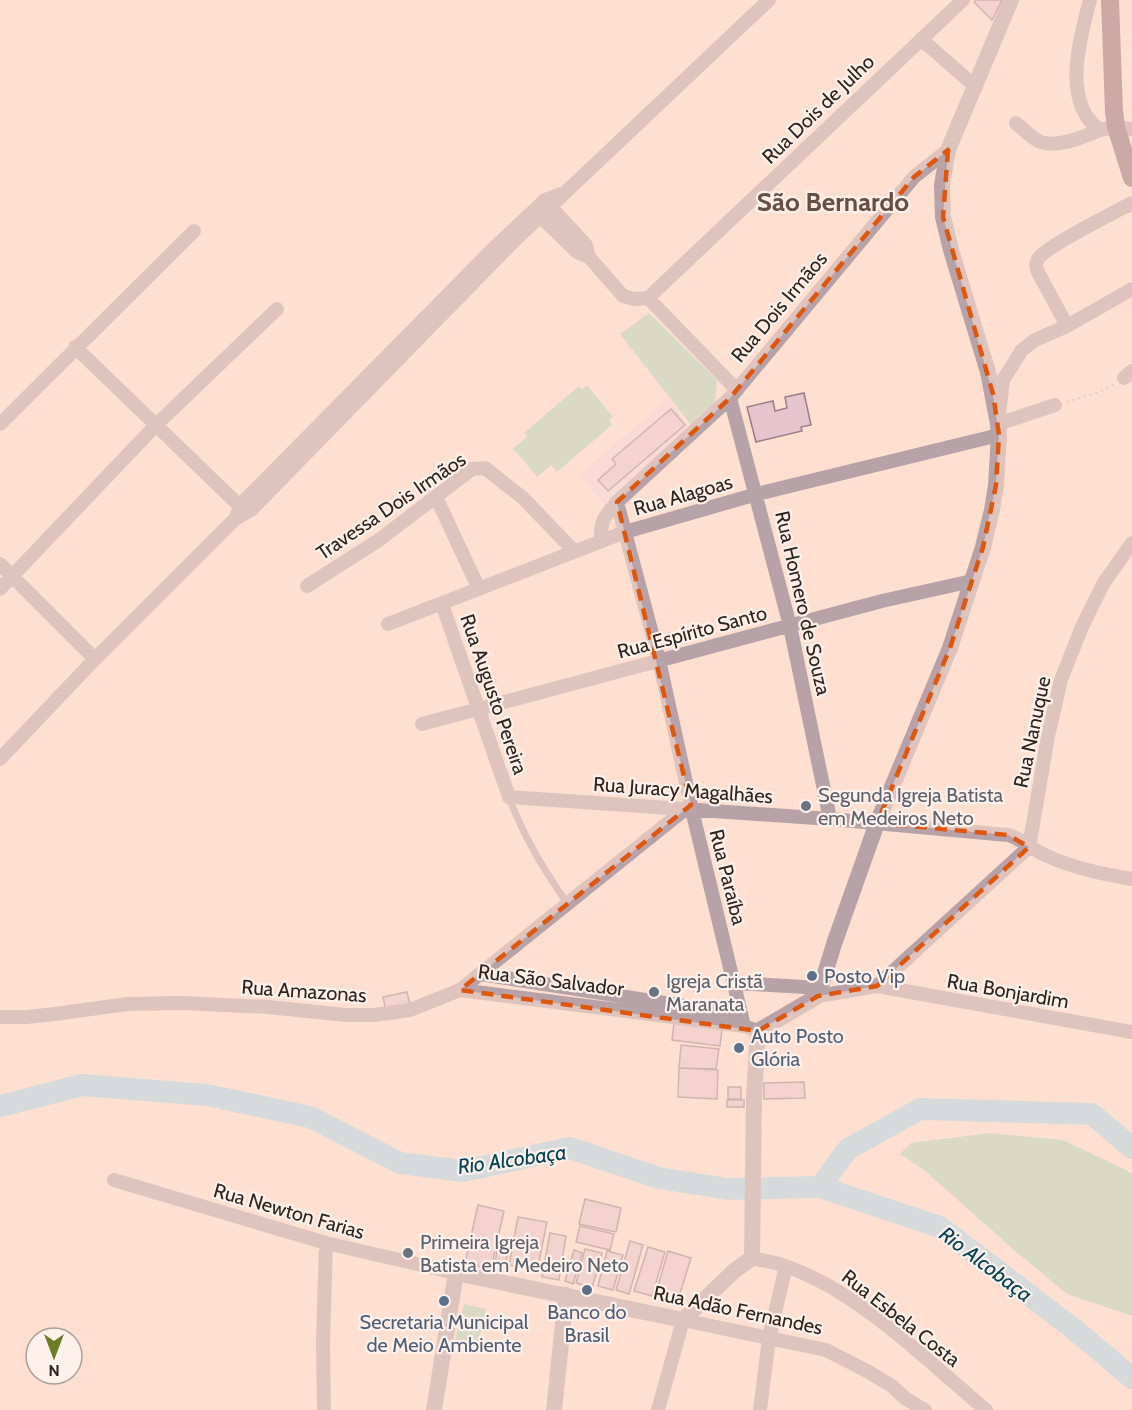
<svg xmlns="http://www.w3.org/2000/svg" width="1132" height="1410" viewBox="0 0 1132 1410" font-family="Cabin,sans-serif">
	<rect width="100%" height="100%" fill="#ffe0d0"/>
	<path fill="#efd5db" d="M668,398L689,427L605,505L579,475Z"/>
	<path fill="#aed1b6" d="M649,313L717,380L715,402L691,425L620,334Z
		M587,385L613,417L609,420L612,425L557,472L551,465L537,477L513,448L527,437L524,433L579,386L582,389Z
		M990,1133L1063,1140L1128,1171L1132,1175V1316L1067,1294L1014,1250L924,1170L900,1154L911,1143Z
		M464,1304L486,1309L477,1349L454,1345Z"/>
	<g fill="none" stroke-linecap="round" stroke-linejoin="round">
		<path stroke="#a6d3e7" stroke-width="22" d="M0,1106L82,1085L207,1095L310,1117L400,1163L463,1171L570,1148L659,1178L728,1189L820,1187L848,1149L920,1109L1092,1114L1132,1148
			M820,1187L940,1227L1075,1330L1132,1378"/>
	</g>
	<path fill="#e6c4ce" stroke="#9c7d86" stroke-width="1.5" d="M976,0H1002L992,20L974,2Z
		M804,393L811,425L801,427L802,431L756,442L747,407L773,401L775,411L787,408L785,397Z
		M671,409L685,425L608,491L598,480L616,464L612,459Z
		M407,992L410,1005L386,1010L383,997Z
		M674,1023L722,1029L720,1046L672,1040Z
		M681,1045L719,1049L716,1069L679,1068Z
		M679,1068L718,1070L717,1099L678,1097Z
		M804,1082L805,1098L764,1099V1083Z
		M728,1087H741V1099H728Z
		M727,1100H744V1107H727Z
		M585,1199L621,1208L616,1232L579,1224Z
		M478,1205L504,1211L491,1269L465,1263Z
		M518,1217L547,1222L537,1271L509,1265Z
		M580,1226L614,1234L610,1250L576,1242Z
		M550,1233L566,1236L559,1280L542,1277Z
		M630,1241L643,1245L629,1294L616,1290Z
		M498,1245L509,1247L504,1271L494,1269Z
		M648,1247L665,1252L652,1296L634,1291Z
		M585,1249L602,1253L592,1288L576,1283Z
		M574,1250L582,1253L573,1284L565,1281Z
		M607,1251L623,1255L613,1290L598,1286Z
		M668,1251L691,1258L677,1303L655,1297Z"/>
	<g fill="none" stroke-linecap="round" stroke-linejoin="round">
		<path stroke="#c0a79a" stroke-width="2" stroke-dasharray="1.5 4.5" stroke-linecap="butt" d="M1067,402L1100,392L1114,384"/>
		<path stroke="#b7a3a7" stroke-width="7" d="M509,797C523,836 543,869 567,903"/>
		<path stroke="#b7a3a7" stroke-width="14" d="M1090,0C1080,38 1061,103 1100,130L1116,127L1132,129
			M921,39L976,87
			M1016,123C1022,128 1028,134 1035,139C1053,151 1082,137 1100,130
			M547,203L586,245L589,257
			M536,212L577,252L589,257L623,296L634,299L648,298
			M648,298L963,0
			M648,298L737,390
			M1067,326L1038,272C1036,267 1035,264 1038,259C1045,247 1115,212 1132,203
			M75,347L246,512
			M1124,378L1132,371
			M730,398L790,626L830,819
			M1055,405L998,424L1003,380L1022,350L1035,340L1067,326L1132,289
			M0,424L194,231
			M436,497L479,589
			M617,502L659,660L692,810L744,1026L758,1031
			M235,519L243,502L494,248L545,200L561,194
			M601,541C600,521 605,516 617,502L730,398L914,177L948,150
			M0,564L95,659
			M307,586L379,540L472,469L485,468L523,498L574,551
			M0,589L155,426L277,309
			M442,604L509,797L830,819L1008,835C1022,839 1032,849 1045,855C1073,868 1102,874 1132,879
			M388,624L625,532L757,494L999,435
			M422,724L882,601L972,581
			M0,759L95,659L235,519L251,510L514,241L769,0
			M480,974L741,1015
			M735,983L821,988
			M877,986L1029,847L1048,736L1061,680L1081,629L1103,584L1132,543
			M460,990L744,1026
			M818,996L877,986L1132,1032
			M0,1017H26L55,1014L127,1004L182,1003L268,1007L346,1015H375L410,1010L460,990L684,810
			M114,1180L326,1243L456,1273
			M752,1258C764,1261 777,1262 788,1267C861,1293 927,1361 986,1410
			M324,1410L323,1343L326,1243
			M658,1410L683,1320L826,1350L867,1371L892,1386L906,1399L925,1410
			M760,1410L769,1338L786,1266"/>
		<path stroke="#b7a3a7" stroke-width="16" d="M434,1410L456,1273L683,1320L734,1271L752,1258L754,1098L758,1031L818,996L835,941L877,823L950,648L983,547L992,510L996,485L999,435L998,424L988,372L951,250L943,217L942,185L948,150L1011,0
			M554,1410L566,1295"/>
		<path stroke="#8d6971" stroke-width="18" d="M1110,0L1114,111L1116,127L1132,178"/>
	</g>
	<path d="M0 0H1132V1410H0ZM948,150L943,217L993,394L999,435L996,485L983,547L950,648L877,823L1008,835L1029,847L877,986L818,996L758,1031L460,990L691,805L617,502L730,398L914,177Z" fill="#ffe0d0" fill-opacity=".55" fill-rule="evenodd"/>
	<path fill="none" stroke="#df560d" stroke-width="4.5" stroke-dasharray="12 8" stroke-linejoin="round" d="M948,150L943,217L993,394L999,435L996,485L983,547L950,648L877,823L1008,835L1029,847L877,986L818,996L758,1031L460,990L691,805L617,502L730,398L914,177Z"/>
	<g fill="#6b7280" stroke="#fef1eb" stroke-width="2">
		<circle cx="806" cy="806" r="6"/>
		<circle cx="654" cy="992" r="6"/>
		<circle cx="408" cy="1253" r="6"/>
	</g>
	<g fill="#5c6f8a" stroke="#fef1eb" stroke-width="2">
		<circle cx="812" cy="976" r="6"/>
		<circle cx="739" cy="1048" r="6"/>
		<circle cx="587" cy="1290" r="6"/>
		<circle cx="444" cy="1301" r="6"/>
	</g>
	<g text-anchor="middle" dominant-baseline="central" stroke-width="4.5" stroke-linejoin="round" paint-order="stroke">
		<g font-size="20" fill="#2e231d" stroke="#fef1eb">
			<text transform="translate(818 109) rotate(-44)">Rua Dois de Julho</text>
			<text transform="translate(779 307) rotate(-50)">Rua Dois Irmãos</text>
			<text transform="translate(683 495) rotate(-16)">Rua Alagoas</text>
			<text transform="translate(391 506) rotate(-34)">Travessa Dois Irmãos</text>
			<text transform="translate(803 603) rotate(77)">Rua Homero de Souza</text>
			<text transform="translate(692 632) rotate(-15)">Rua Espírito Santo</text>
			<text transform="translate(494 694) rotate(71)">Rua Augusto Pereira</text>
			<text transform="translate(1032 732) rotate(-78)">Rua Nanuque</text>
			<text transform="translate(683 790) rotate(4)">Rua Juracy Magalhães</text>
			<text transform="translate(728 877) rotate(76)">Rua Paraíba</text>
			<text transform="translate(551 980) rotate(7)">Rua São Salvador</text>
			<text transform="translate(304 991) rotate(4)">Rua Amazonas</text>
			<text transform="translate(1008 991) rotate(10)">Rua Bonjardim</text>
			<text transform="translate(289 1211) rotate(16)">Rua Newton Farias</text>
			<text transform="translate(738 1310) rotate(12)">Rua Adão Fernandes</text>
			<text transform="translate(901 1318) rotate(38)">Rua Esbela Costa</text>
		</g>
		<g font-size="20" fill="#5b616d" stroke="#fef1eb" text-anchor="start">
			<text x="818" y="795">Segunda Igreja Batista<tspan x="818" dy="23">em Medeiros Neto</tspan></text>
			<text x="666" y="981">Igreja Cristã<tspan x="666" dy="23">Maranata</tspan></text>
			<text x="420" y="1242">Primeira Igreja<tspan x="420" dy="23">Batista em Medeiro Neto</tspan></text>
		</g>
		<g font-size="20" fill="#4e5e75" stroke="#fef1eb" text-anchor="start">
			<text x="824" y="976">Posto Vip</text>
			<text x="751" y="1036">Auto Posto<tspan x="751" dy="23">Glória</tspan></text>
			<text x="587" y="1312" text-anchor="middle">Banco do<tspan x="587" dy="23">Brasil</tspan></text>
			<text x="444" y="1322" text-anchor="middle">Secretaria Municipal<tspan x="444" dy="23">de Meio Ambiente</tspan></text>
		</g>
		<g font-size="21" font-style="italic" fill="#004256" stroke="#fef1eb">
			<text transform="translate(512 1159) rotate(-8)">Rio Alcobaça</text>
			<text transform="translate(986 1264) rotate(37)">Rio Alcobaça</text>
		</g>
		<g font-size="26" font-weight="bold" fill="#684e41" stroke="#fef1eb">
			<text x="833" y="202">São Bernardo</text>
		</g>
	</g>
	<g transform="translate(54 1356) rotate(180)"><circle r="28" fill="#fef1eb" stroke="#ab9f99" stroke-width="1.5"/>
	<path d="M0-4.5L10 22L0 15L-10 22Z" fill="#6d7c29"/>
	<text y="-9" font-size="16" font-weight="bold" text-anchor="middle" fill="#2e231d">N</text>
	</g>
</svg>
